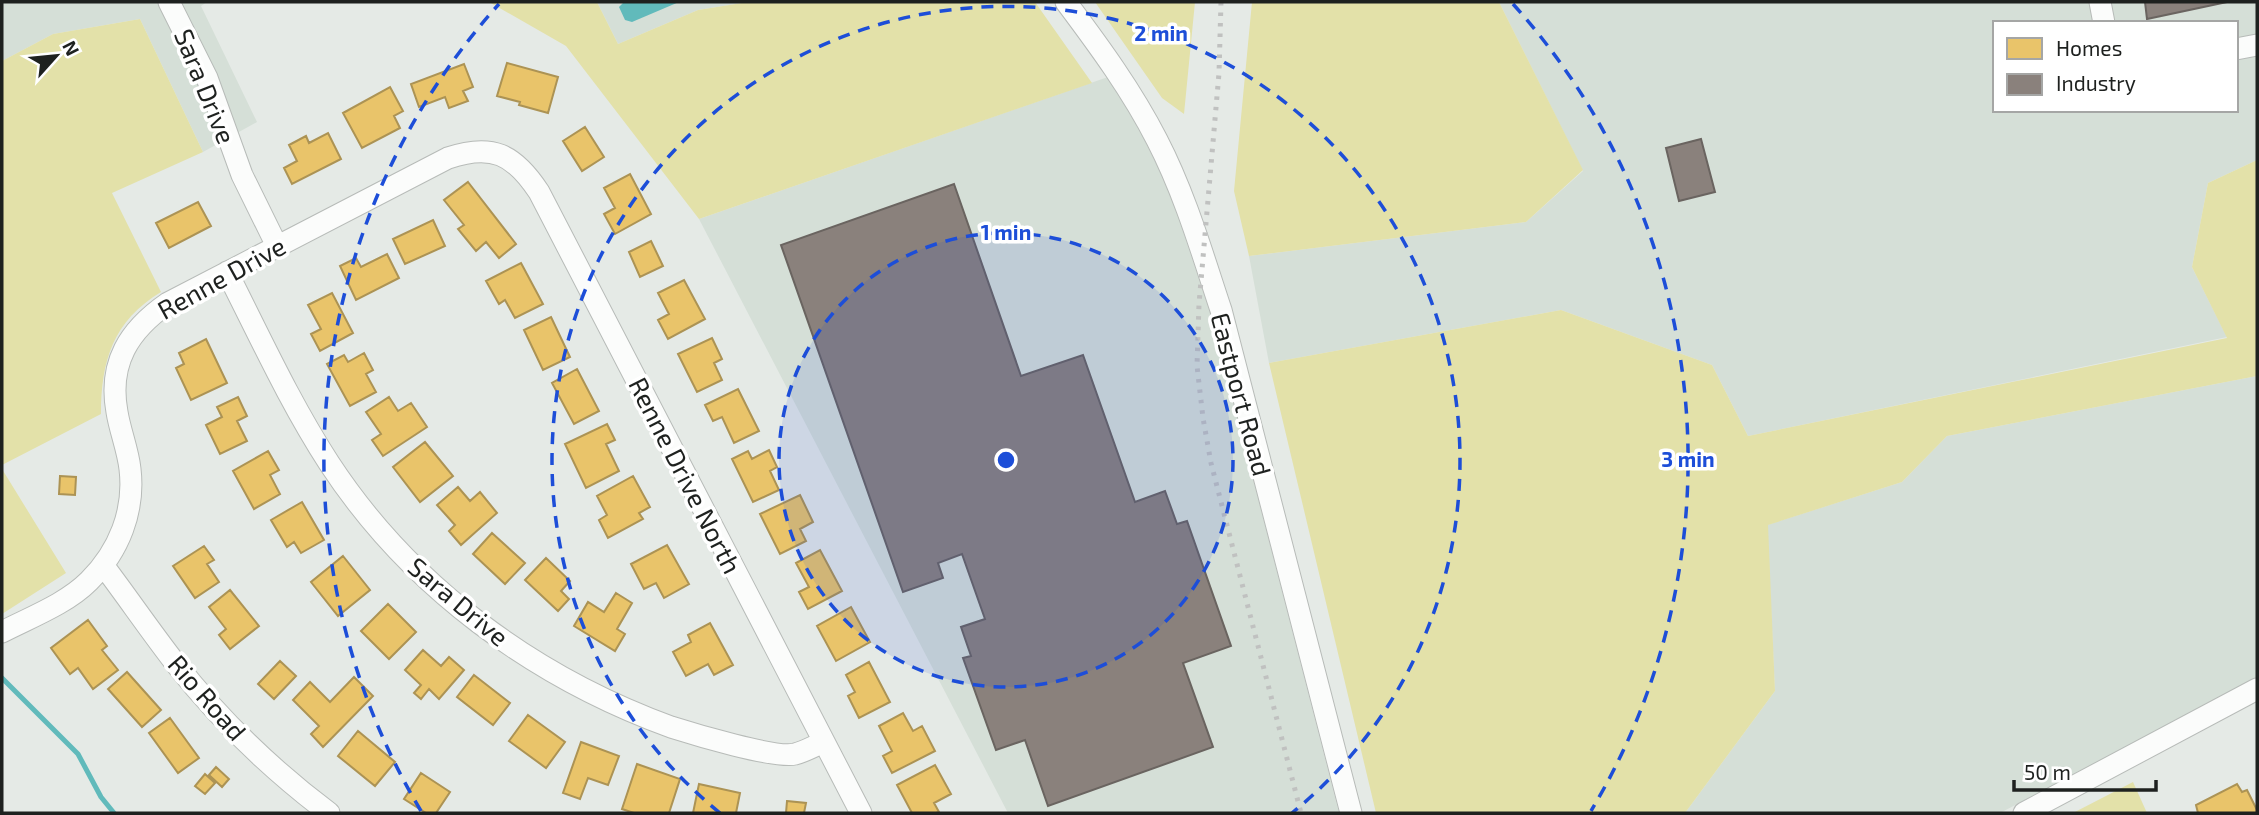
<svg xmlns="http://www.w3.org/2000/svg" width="2259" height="815" viewBox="0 0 2259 815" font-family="'Exo 2',sans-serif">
	<rect width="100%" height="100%" fill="#e5eae6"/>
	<path fill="#d5dfd7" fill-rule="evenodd" d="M2,2H207L201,6L257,122L203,152L140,19L53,34L2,61Z
		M597,2H748L698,10L618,44Z
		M1499,2H2257V160L2208,183L2192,267L2227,337L1748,436L1712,365L1561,310L1269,363L1249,256L1526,222L1583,171ZM1995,23H2236V110H1995Z
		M1108,77L1140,131L1169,189L1211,315L1339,813H1008L699,219Z
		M2257,376V678L2000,813H1685L1775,691L1767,525L1902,482L1947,436Z"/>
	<path fill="#e3e1a9" d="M489,2H597L618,44L698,10L748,2H1035L1092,83L699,219L566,46Z
		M1095,2H1195L1184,114L1162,98Z
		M1252,2H1499L1583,170L1526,222L1249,256L1234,191Z
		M140,19L203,152L112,193L161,292C113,321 101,361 101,414L2,465V61L53,34Z
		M2257,160V376L1947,436L1902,482L1768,525L1775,691L1685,813H1376L1269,363L1561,310L1712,365L1748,436L2227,338L2192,267L2208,183Z
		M2,469L66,573L2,614Z
		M2133,782L2147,813H2073Z"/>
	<path fill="#61babb" d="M624,2H679L632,22L625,20L619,7Z"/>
	<path fill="#e9c46a" stroke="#ac9354" stroke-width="2" d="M507,63L558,77L548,113L519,105L520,102L497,96Z
		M464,64L473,87L463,91L468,101L449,108L445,97L419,107L411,84Z
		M390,87L403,111L394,116L400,128L362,148L343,113Z
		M585,127L604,157L582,171L563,141Z
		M328,133L341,159L292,184L284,168L297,161L289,145L306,136L309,143Z
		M630,174L651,214L615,234L604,214L615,208L604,188Z
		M468,182L516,244L499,258L486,242L476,251L458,229L464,225L444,200Z
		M198,202L211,226L169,248L156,223Z
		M433,220L445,246L405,264L393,239Z
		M651,241L663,266L640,277L629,252Z
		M387,254L399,278L356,300L340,266L356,258L361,267Z
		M521,263L543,304L515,318L505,300L499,304L486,281Z
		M684,280L705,319L668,339L658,320L669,314L658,293Z
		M332,293L353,333L320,351L311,334L321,329L308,305Z
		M551,317L570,357L543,370L524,330Z
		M712,338L722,359L714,363L722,380L697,392L678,354Z
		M206,339L227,383L191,400L176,368L184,364L179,353Z
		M364,353L373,370L366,374L376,392L350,406L327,364L344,355L348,362Z
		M577,369L599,411L574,424L552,383Z
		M738,389L759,431L734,443L722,417L713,421L705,405Z
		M238,397L247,416L237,421L247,441L220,454L206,425L222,417L217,407Z
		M389,397L398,411L411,403L427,427L383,456L372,440L381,434L366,412Z
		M607,424L615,440L606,444L619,471L586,488L565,444Z
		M425,442L453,476L420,502L393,467Z
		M769,450L777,467L770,471L779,490L753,502L732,459L748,451L752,459Z
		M268,451L279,470L270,475L280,494L254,509L233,471Z
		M60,476L76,477L75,495L59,494Z
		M633,476L650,507L639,513L643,519L608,538L599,520L607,515L597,496Z
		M458,487L470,501L480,492L497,513L461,545L449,531L455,525L437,505Z
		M800,495L813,522L800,529L806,541L780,554L760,514Z
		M302,502L324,540L301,553L294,542L287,547L271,520Z
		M492,533L525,563L505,584L473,554Z
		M667,545L689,584L664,598L656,583L644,589L631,564Z
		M204,546L214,560L207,564L219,582L195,598L173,566Z
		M820,550L842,591L808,609L799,592L809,587L796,563Z
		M343,556L370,590L338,616L311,582Z
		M546,558L570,581L561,591L569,599L558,611L525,580Z
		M230,590L259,626L230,649L219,635L226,629L209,607Z
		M616,593L632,603L617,629L625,634L615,651L574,626L588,602L604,612Z
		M388,604L416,632L389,659L361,631Z
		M851,607L870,642L836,661L817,626Z
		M88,620L107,646L102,650L118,670L93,689L78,668L70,674L51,648Z
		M710,623L733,665L714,675L708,664L686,676L673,652L691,642L688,635Z
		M423,650L441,666L449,657L464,670L439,699L429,689L421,699L414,693L421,685L405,670Z
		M280,661L296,676L274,699L258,684Z
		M869,662L890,702L859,718L848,696L855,692L846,675Z
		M127,672L161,710L142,727L108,689Z
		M474,675L510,703L493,725L457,697Z
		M354,677L373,696L323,747L311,734L319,726L293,700L310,682L330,702Z
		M903,713L913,731L922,726L935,751L892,773L883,756L892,751L879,726Z
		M528,715L565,742L546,768L509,741Z
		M170,718L199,758L178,773L149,733Z
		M358,731L395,762L375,786L338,756Z
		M581,742L619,756L608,785L588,778L580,799L563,793Z
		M637,764L680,779L669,813H634L622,809Z
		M935,765L951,794L934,803L939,812L936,813H912L897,785Z
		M216,767L229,779L222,787L209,775Z
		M421,773L450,792L436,813H426L404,799Z
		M205,774L215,783L205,794L195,786Z
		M699,784L740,793L736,813H693Z
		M2237,784L2242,792L2247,790L2256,808L2257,807V813H2198L2196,805Z
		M787,801L806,803L804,813H786Z"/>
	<path fill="#8a817c" stroke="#6a6460" stroke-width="2" d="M2145,2H2227L2147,19Z
		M1701,139L1715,192L1679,201L1666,148Z
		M954,184L1021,376L1083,355L1135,502L1165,491L1177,524L1187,521L1231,646L1183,663L1213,747L1048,806L1025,740L996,750L963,658L971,656L961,627L985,619L962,554L938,563L943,578L903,592L781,245Z"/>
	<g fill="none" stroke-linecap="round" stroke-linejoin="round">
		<path stroke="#61babb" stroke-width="5" d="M2,678L78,754L101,797L114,813"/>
		<defs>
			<path id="minor" d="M169,2L207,78L242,175L277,246
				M1066,2C1099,46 1132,91 1157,140C1185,194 1202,253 1221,310L1351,813
				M2100,2L2104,23
				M2236,49L2257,45
				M227,272C260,337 290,403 329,463C410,587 534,677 671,727C693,734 776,759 795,754C804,752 814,746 824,742
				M103,565C128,598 151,632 176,664C220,720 272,770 329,813
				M2,632C31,617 66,604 89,581C119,551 135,511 130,469C128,450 120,431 117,412C108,363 129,330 168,303L448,158C492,143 514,154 539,192L861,813
				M2024,813L2257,689"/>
		</defs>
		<use href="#minor" stroke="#b7bbb8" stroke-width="23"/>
		<use href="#minor" stroke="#fbfcfb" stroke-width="21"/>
		<path stroke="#c0c1c0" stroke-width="5" stroke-dasharray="3.5 7" stroke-linecap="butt" d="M1221,2L1219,73L1199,304L1197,366L1203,418L1211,463L1301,813"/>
	</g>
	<circle cx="1006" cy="460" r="227" fill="#1d4ed8" fill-opacity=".12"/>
	<g fill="none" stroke="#1d4ed8" stroke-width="3.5" stroke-dasharray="12 9">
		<circle cx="1006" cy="460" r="227"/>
		<path d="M720 813A454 454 0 1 1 1292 813"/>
		<path d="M421 811A682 682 0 0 1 499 4M1513 4A682 682 0 0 1 1591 811"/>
	</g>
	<g text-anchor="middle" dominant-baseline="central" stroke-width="7" stroke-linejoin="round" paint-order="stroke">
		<g font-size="26" fill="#1e211f" stroke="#fff">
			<text transform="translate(206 86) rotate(68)">Sara Drive</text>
			<text transform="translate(221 277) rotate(-29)">Renne Drive</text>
			<text transform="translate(1242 394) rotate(75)">Eastport Road</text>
			<text transform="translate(686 475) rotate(63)">Renne Drive North</text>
			<text transform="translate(459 601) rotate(40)">Sara Drive</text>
			<text transform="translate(208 697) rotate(49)">Rio Road</text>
		</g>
	</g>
	<circle cx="1006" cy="460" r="10" fill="#1d4ed8" stroke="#fff" stroke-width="3.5"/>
	<g font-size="21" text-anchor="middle" font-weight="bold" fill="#1d4ed8" stroke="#fff" stroke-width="7" stroke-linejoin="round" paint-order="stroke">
		<text x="1161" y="41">2 min</text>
		<text x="1006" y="240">1 min</text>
		<text x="1688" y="467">3 min</text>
	</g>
	<rect width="2259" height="815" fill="none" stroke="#1e211f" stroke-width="7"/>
	<rect x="1993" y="21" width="245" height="91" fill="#ffffff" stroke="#a5a6a5" stroke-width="2"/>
	<rect x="2007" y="38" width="35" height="21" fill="#e9c46a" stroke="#a5a6a5" stroke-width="2"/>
	<text x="2056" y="56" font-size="21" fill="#1e211f">Homes</text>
	<rect x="2007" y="74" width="35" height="21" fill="#8a817c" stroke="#a5a6a5" stroke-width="2"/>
	<text x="2056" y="91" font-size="21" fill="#1e211f">Industry</text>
	<g transform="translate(56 56) rotate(63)" stroke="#ffffff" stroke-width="5" paint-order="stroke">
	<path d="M0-5L12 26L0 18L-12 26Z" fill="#1e211f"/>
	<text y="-10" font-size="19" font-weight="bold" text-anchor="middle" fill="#1e211f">N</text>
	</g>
	<path d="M2014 780v10h142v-10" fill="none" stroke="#1e211f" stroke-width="3.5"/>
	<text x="2024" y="780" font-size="21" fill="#1e211f" stroke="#ffffff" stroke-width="5" paint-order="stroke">50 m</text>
</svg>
